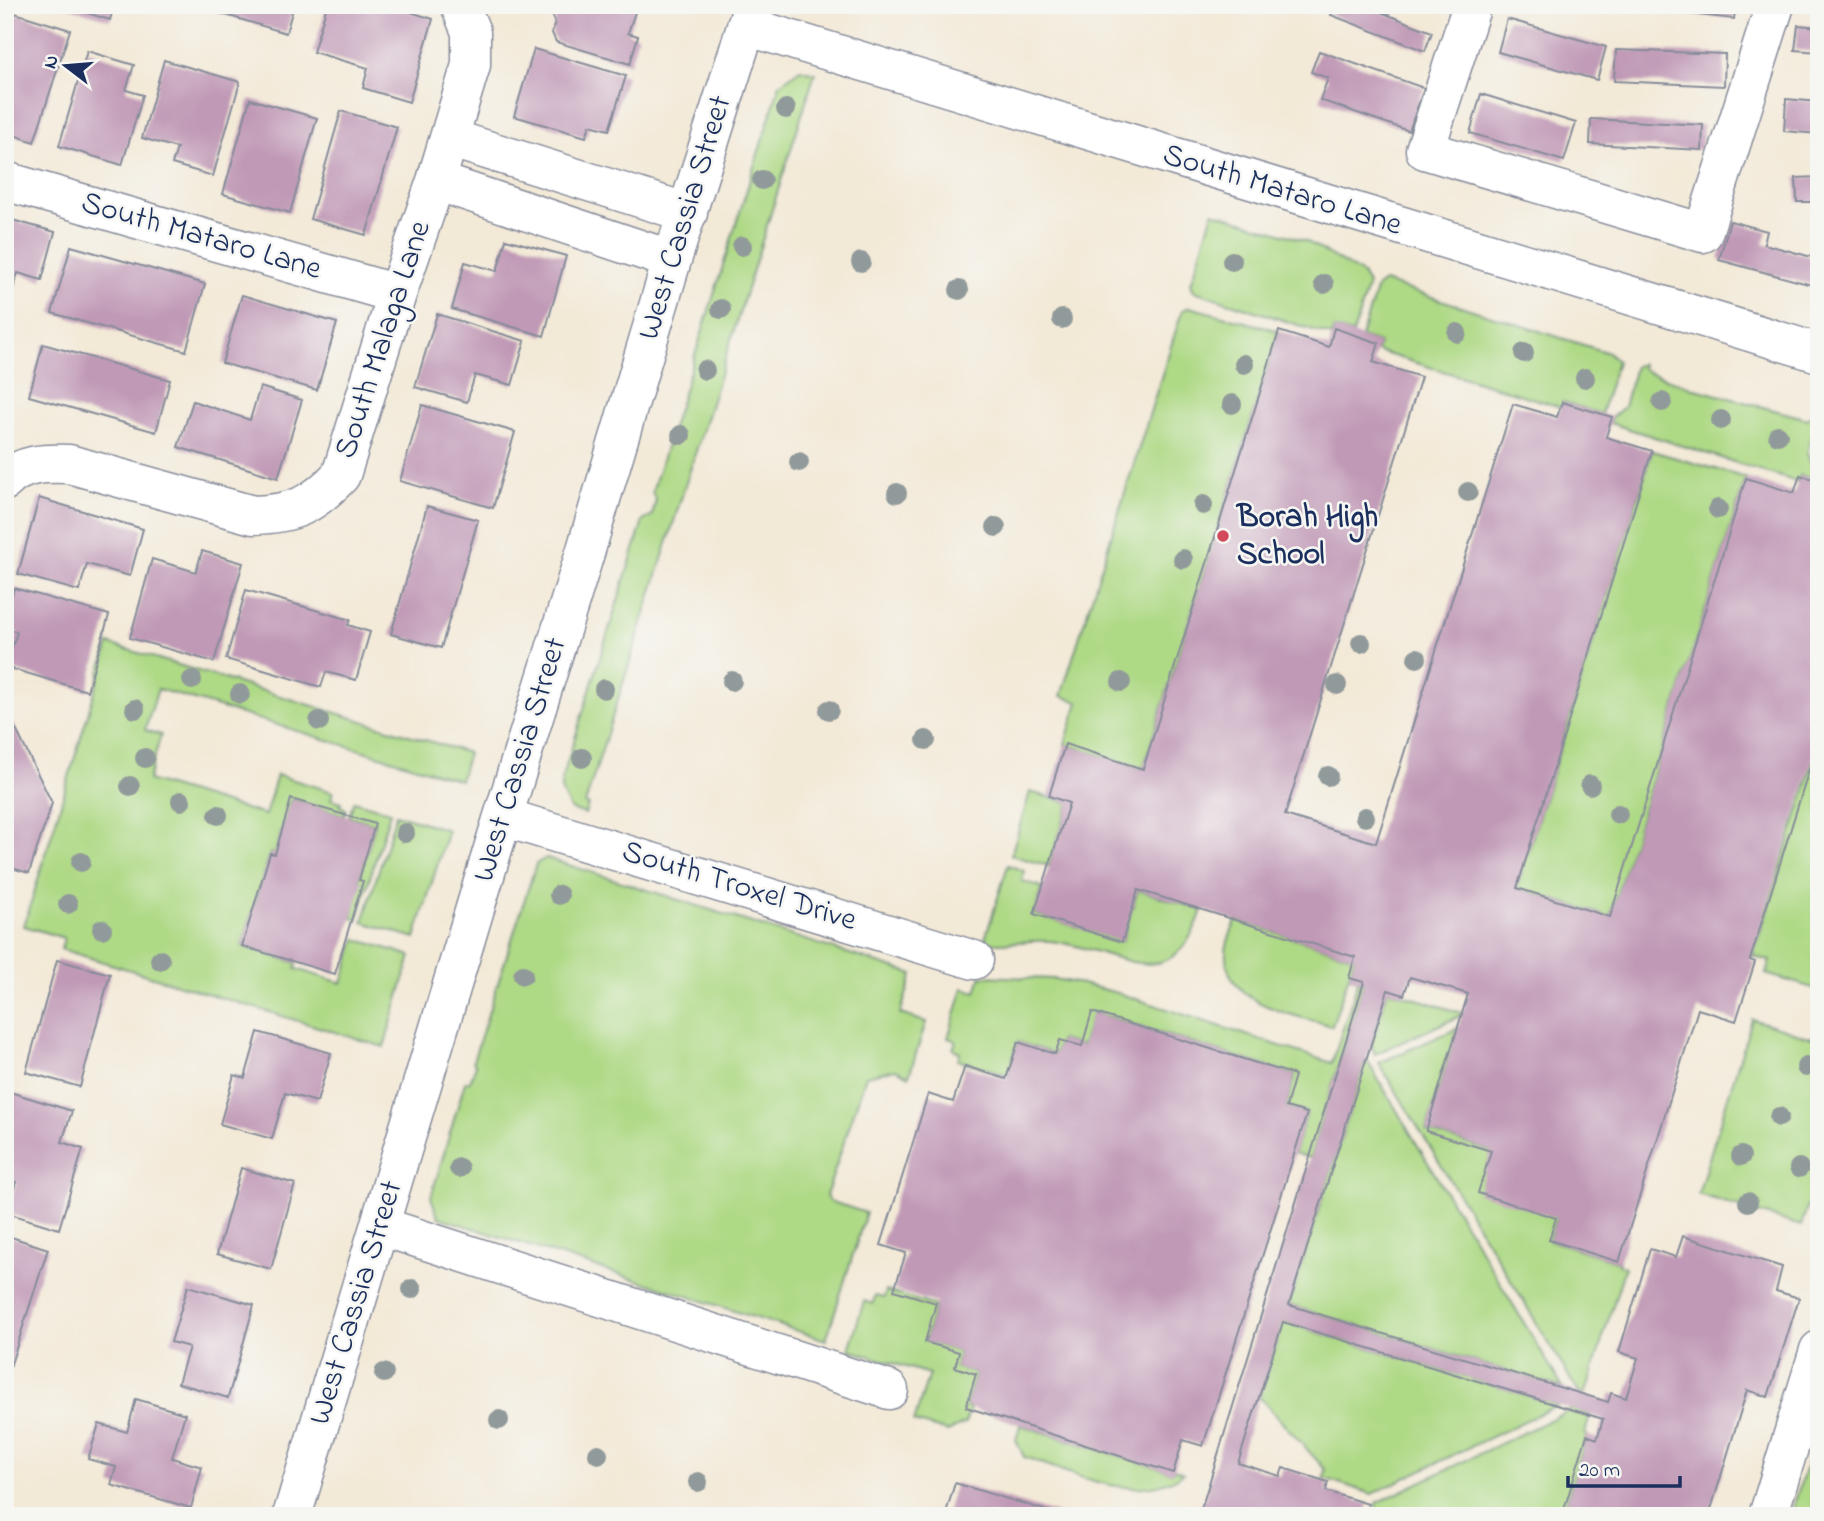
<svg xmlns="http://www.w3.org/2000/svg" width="1824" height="1521" viewBox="0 0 1824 1521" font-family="'Indie Flower',sans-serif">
	<rect width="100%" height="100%" fill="#f6f6f2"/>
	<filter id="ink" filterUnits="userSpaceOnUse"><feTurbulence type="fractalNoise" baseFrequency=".0143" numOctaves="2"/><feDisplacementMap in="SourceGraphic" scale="14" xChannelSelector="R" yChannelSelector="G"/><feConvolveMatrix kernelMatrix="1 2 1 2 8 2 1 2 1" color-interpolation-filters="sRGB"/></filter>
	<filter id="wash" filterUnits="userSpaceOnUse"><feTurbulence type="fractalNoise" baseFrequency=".00686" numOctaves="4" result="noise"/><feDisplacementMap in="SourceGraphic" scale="28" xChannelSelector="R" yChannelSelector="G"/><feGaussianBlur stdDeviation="1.57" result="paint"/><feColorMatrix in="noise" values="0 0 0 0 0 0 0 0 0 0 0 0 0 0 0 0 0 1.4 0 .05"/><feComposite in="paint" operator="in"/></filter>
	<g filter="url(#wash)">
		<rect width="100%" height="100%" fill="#f3e9d7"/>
		<path fill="#aed985" stroke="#648472" stroke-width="2" d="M800,69L815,73L585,804L588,805L585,814L570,809L561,790L562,779L643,521L652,516L656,500L652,492L780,84Z
			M1213,212L1306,241L1362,274L1368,284L1353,334L1334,329L1332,336L1194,291L1191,284Z
			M1384,282L1609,353L1617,361L1601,414L1563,402L1561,407L1377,351L1379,343L1361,337L1377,287Z
			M1189,307L1279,331L1143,769L1065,744L1078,702L1061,696L1182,311Z
			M1642,364V368L1648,372L1699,390L1808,419L1810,415L1816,418L1807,454L1818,481L1800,475L1797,482L1610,423L1612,417L1624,407L1635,366Z
			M1652,451L1746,478L1610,917L1517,888Z
			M109,644L468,753L460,780L158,689L145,730L161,735L148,780L265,815L277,775L333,792L331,799L341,802L340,806L346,809L344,815L291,799L275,854L270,853L242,946L297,963L296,969L342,983L356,939L411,956L384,1047L61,949L64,938L24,926Z
			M1819,744V990L1766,974L1770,961L1753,956Z
			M1030,792L1069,803L1049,866L1011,855Z
			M354,801L390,812L357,920L352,918L359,880L375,824L349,816Z
			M396,814L448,830L415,938L363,922Z
			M546,858L913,974L900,1014L926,1022L909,1076L896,1069L866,1076L826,1196L829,1201L866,1213L826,1340L438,1217L431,1197L465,1082L470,1081L476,1065L473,1061L536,864Z
			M1008,865L1024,871L1022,881L1042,887L1035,914L1122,941L1138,890L1202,910C1171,1005 1114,946 1049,941C1027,939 1006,946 984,942Z
			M1236,920L1355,957L1332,1026C1294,1014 1229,1007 1226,957C1225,944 1232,932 1236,920Z
			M981,976L1054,979L1082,984L1121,994L1332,1063L1358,981L1364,982L1310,1158L1294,1153L1307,1113L1286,1107L1295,1075L1093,1012L1082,1046L1060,1040L1055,1054L1018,1042L1008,1075L958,1060L960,1052L953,1049L956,1041L948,1038L963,988L976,992Z
			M1388,990L1462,1013V1015L1375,1054L1371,1045Z
			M1752,1019L1819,1040V1170L1801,1226L1698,1194Z
			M1458,1028L1426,1131L1491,1151L1556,1218L1549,1240L1619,1262L1618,1265L1625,1267L1585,1395L1579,1393L1379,1063Z
			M1366,1059L1563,1388L1289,1305Z
			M886,1291L935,1306L925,1341L959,1352L955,1367L976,1374L966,1407L970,1409L965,1423L948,1432L914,1422L929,1374L849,1350L864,1301L873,1304L875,1296L884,1298Z
			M1283,1322L1558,1405L1372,1494L1324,1478L1326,1470L1259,1397Z
			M1572,1409L1590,1415L1585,1434L1587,1435L1562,1516H1373L1377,1503Z
			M1020,1425L1172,1472L1174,1469L1184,1473C1136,1507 1073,1473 1024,1457L1016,1440Z
			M1819,1427V1516H1790Z"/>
		<g id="blocks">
			<path fill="#c099b6" d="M61,5H114L110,20Z
				M193,5H294L286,33Z
				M327,5H388L433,19L409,102L363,88L368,68L313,52Z
				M547,5H625L636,9L628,33L638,36L630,64L556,42L552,33L555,21Z
				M1335,5H1363L1432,32L1425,51L1331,15Z
				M1636,5H1736L1734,19L1635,8Z
				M5,10L70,30L34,142L5,132Z
				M1507,19L1606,47L1597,80L1498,52Z
				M1798,25L1819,27V52L1795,50Z
				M534,49L626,76L609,130L590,125L586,137L514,116Z
				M1616,50L1725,54L1724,86L1614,81Z
				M87,51L134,65L126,90L143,95L122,165L59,146Z
				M1319,51L1424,88L1409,131L1320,100L1328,78L1311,72Z
				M164,60L240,82L213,176L172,164L177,148L142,138Z
				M1481,94L1576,123L1564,161L1470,133Z
				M250,99L317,118L290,213L223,194Z
				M1786,99L1819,102V134L1784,131Z
				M341,111L397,127L366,235L310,219Z
				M1591,119L1703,125L1702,150L1590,144Z
				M1819,177V202H1797L1796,178Z
				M5,218L55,232L42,280L18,273L11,296L5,294Z
				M1730,221L1767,231L1764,244L1819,259V287L1719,260Z
				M506,239L566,256L544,336L452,309L465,262L497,271Z
				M71,246L205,284L186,351L52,313Z
				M242,295L337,323L317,390L222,363Z
				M437,314L525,341L512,385L475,375L467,402L415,387Z
				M1334,328L1379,343L1373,362L1421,377L1285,815L1376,843L1513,404L1557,417L1562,402L1612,417L1606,437L1652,451L1517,888L1610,917L1746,478L1794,493L1800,475L1819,481V738L1750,960L1755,962L1736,1021L1698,1009L1619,1262L1549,1240L1556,1218L1478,1193L1491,1151L1426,1131L1468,994L1410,977L1404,995L1388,990L1289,1305L1608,1402L1611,1393L1626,1398L1638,1358L1619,1352L1650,1249L1676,1257L1683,1236L1782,1267L1776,1291L1799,1298L1768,1397L1747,1390L1709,1516H1562L1587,1435L1597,1439L1603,1419L1283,1322L1238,1463L1280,1476L1283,1468L1328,1482L1326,1491L1368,1504L1364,1516H1199L1364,982L1349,978L1355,957L1138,890L1122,942L1034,914L1069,803L1049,796L1065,744L1143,769L1279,331L1329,347Z
				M43,344L170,380L156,432L29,396Z
				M260,387L302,400L278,478L178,447L193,401L250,420Z
				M422,405L515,432L493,508L400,481Z
				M39,498L143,529L130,576L87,564L79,591L18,574Z
				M427,506L478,520L441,648L391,634Z
				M202,551L243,563L214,662L130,638L152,559L196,572Z
				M14,588L109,615L87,691L6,667L17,632L5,628V620Z
				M246,590L350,620L348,625L370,632L356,680L326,672L321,687L226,659Z
				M5,707L52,803L29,873L5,866Z
				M291,799L375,824L359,880L363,881L335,974L242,946L270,853L275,854Z
				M57,960L110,974L80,1087L26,1072Z
				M1092,1012L1295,1075L1286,1107L1307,1113L1203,1446L1183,1440L1173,1473L966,1407L976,1374L955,1367L959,1352L925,1342L936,1303L894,1290L906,1253L881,1245L928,1094L953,1102L965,1066L1006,1079L1018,1042L1055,1054L1060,1040L1082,1046Z
				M258,1032L331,1053L317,1102L285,1093L272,1139L220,1124L234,1075L245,1078Z
				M10,1092L72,1111L62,1142L83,1149L59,1229L7,1213L16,1182L5,1179V1107Z
				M241,1168L295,1184L271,1269L217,1254Z
				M5,1235L48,1249L10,1367L5,1366Z
				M188,1286L254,1305L228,1398L178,1383L189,1347L171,1342Z
				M136,1399L185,1414L172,1458L202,1467L191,1508L111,1485L116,1467L88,1459L99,1424L127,1432Z
				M955,1483L1061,1515V1516H945Z"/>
		</g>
	</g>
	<g filter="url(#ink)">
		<use href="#blocks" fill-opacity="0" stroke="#878c9a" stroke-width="2"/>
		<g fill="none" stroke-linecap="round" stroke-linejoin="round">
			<defs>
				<path id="minor" d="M1472,5L1425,150L1703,233L1775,5
					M746,26L1819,353
					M449,138L688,213
					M5,181L397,294
					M436,181L672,260
					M5,481C22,463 46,463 69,464L253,515C294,514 313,505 341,475L397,294L436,181L471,65V32L460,5
					M503,817L974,960
					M380,1226L889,1390
					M292,1516L492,852L585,553L672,260L753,5
					M1768,1516L1819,1350"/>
			</defs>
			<use href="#minor" stroke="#878c9a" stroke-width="41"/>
			<use href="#minor" stroke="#fff" stroke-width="38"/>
		</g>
		<g fill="#919a9a">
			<circle cx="786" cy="109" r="10"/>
			<circle cx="762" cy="180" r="10"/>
			<circle cx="742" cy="246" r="10"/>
			<circle cx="1232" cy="261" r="10"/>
			<circle cx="861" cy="262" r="10"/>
			<circle cx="1324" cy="284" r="10"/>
			<circle cx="959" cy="290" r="10"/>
			<circle cx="721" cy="309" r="10"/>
			<circle cx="1062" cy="319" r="10"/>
			<circle cx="1457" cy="333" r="10"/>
			<circle cx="1524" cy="353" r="10"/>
			<circle cx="1244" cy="364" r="10"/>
			<circle cx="705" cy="370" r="10"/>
			<circle cx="1585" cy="378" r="10"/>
			<circle cx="1662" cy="402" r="10"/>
			<circle cx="1232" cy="404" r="10"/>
			<circle cx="1721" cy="420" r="10"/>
			<circle cx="681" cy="435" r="10"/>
			<circle cx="1778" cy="435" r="10"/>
			<circle cx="799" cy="462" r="10"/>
			<circle cx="1468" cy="492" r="10"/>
			<circle cx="897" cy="493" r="10"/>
			<circle cx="1203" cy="505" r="10"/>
			<circle cx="1718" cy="509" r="10"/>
			<circle cx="996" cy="527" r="10"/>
			<circle cx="1183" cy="559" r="10"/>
			<circle cx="1361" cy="643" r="10"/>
			<circle cx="1417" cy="658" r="10"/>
			<circle cx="192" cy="680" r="10"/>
			<circle cx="732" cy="681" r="10"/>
			<circle cx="1121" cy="682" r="10"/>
			<circle cx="1337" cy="685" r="10"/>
			<circle cx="604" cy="689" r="10"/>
			<circle cx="240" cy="694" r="10"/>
			<circle cx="135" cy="709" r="10"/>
			<circle cx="829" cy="710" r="10"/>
			<circle cx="319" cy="721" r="10"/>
			<circle cx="926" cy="740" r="10"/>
			<circle cx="145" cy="758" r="10"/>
			<circle cx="582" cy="758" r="10"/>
			<circle cx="1328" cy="776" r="10"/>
			<circle cx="1590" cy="785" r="10"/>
			<circle cx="130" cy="786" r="10"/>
			<circle cx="181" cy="801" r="10"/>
			<circle cx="1618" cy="814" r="10"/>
			<circle cx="218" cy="815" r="10"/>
			<circle cx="1365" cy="817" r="10"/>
			<circle cx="405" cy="833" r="10"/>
			<circle cx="81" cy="862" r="10"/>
			<circle cx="559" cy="895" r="10"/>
			<circle cx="68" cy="904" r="10"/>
			<circle cx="102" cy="929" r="10"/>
			<circle cx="160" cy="960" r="10"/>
			<circle cx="523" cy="975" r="10"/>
			<circle cx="1806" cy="1067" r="10"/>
			<circle cx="1779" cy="1117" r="10"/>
			<circle cx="1741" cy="1156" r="10"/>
			<circle cx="459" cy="1168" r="10"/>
			<circle cx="1799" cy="1168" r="10"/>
			<circle cx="1748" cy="1202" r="10"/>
			<circle cx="412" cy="1289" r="10"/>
			<circle cx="384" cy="1373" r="10"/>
			<circle cx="499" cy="1420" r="10"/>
			<circle cx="598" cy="1454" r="10"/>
			<circle cx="698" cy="1482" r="10"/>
		</g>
	</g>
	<circle fill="#d1495b" stroke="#f6f6f2" stroke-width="2.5" cx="1223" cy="536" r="7"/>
	<g text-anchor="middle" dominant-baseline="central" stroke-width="5" stroke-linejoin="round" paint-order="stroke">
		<g font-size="32" fill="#1b2f5e" stroke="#f6f6f2">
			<text transform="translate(1282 191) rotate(17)">South Mataro Lane</text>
			<text transform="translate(686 218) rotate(-73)">West Cassia Street</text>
			<text transform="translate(201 237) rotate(16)">South Mataro Lane</text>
			<text transform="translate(384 340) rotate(-72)">South Malaga Lane</text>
			<text transform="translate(521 760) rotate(-73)">West Cassia Street</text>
			<text transform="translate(739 887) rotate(17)">South Troxel Drive</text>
			<text transform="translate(357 1303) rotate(-73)">West Cassia Street</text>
		</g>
		<g font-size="32" font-weight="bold" fill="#1b2f5e" stroke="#f6f6f2" text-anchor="start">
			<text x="1237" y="518">Borah High<tspan x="1237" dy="37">School</tspan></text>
		</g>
	</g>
	<rect width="1824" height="1521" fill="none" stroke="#f6f6f2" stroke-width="28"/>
	<g transform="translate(66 66) rotate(286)" stroke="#f6f6f2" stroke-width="5" paint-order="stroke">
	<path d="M0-5L12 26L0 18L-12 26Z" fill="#1b2f5e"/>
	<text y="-10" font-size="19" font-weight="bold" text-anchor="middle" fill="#1b2f5e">N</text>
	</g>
	<path d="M1568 1476v10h112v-10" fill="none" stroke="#1b2f5e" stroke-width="3.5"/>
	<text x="1579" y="1476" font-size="21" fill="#1b2f5e" stroke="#f6f6f2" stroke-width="5" paint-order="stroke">20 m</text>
</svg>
